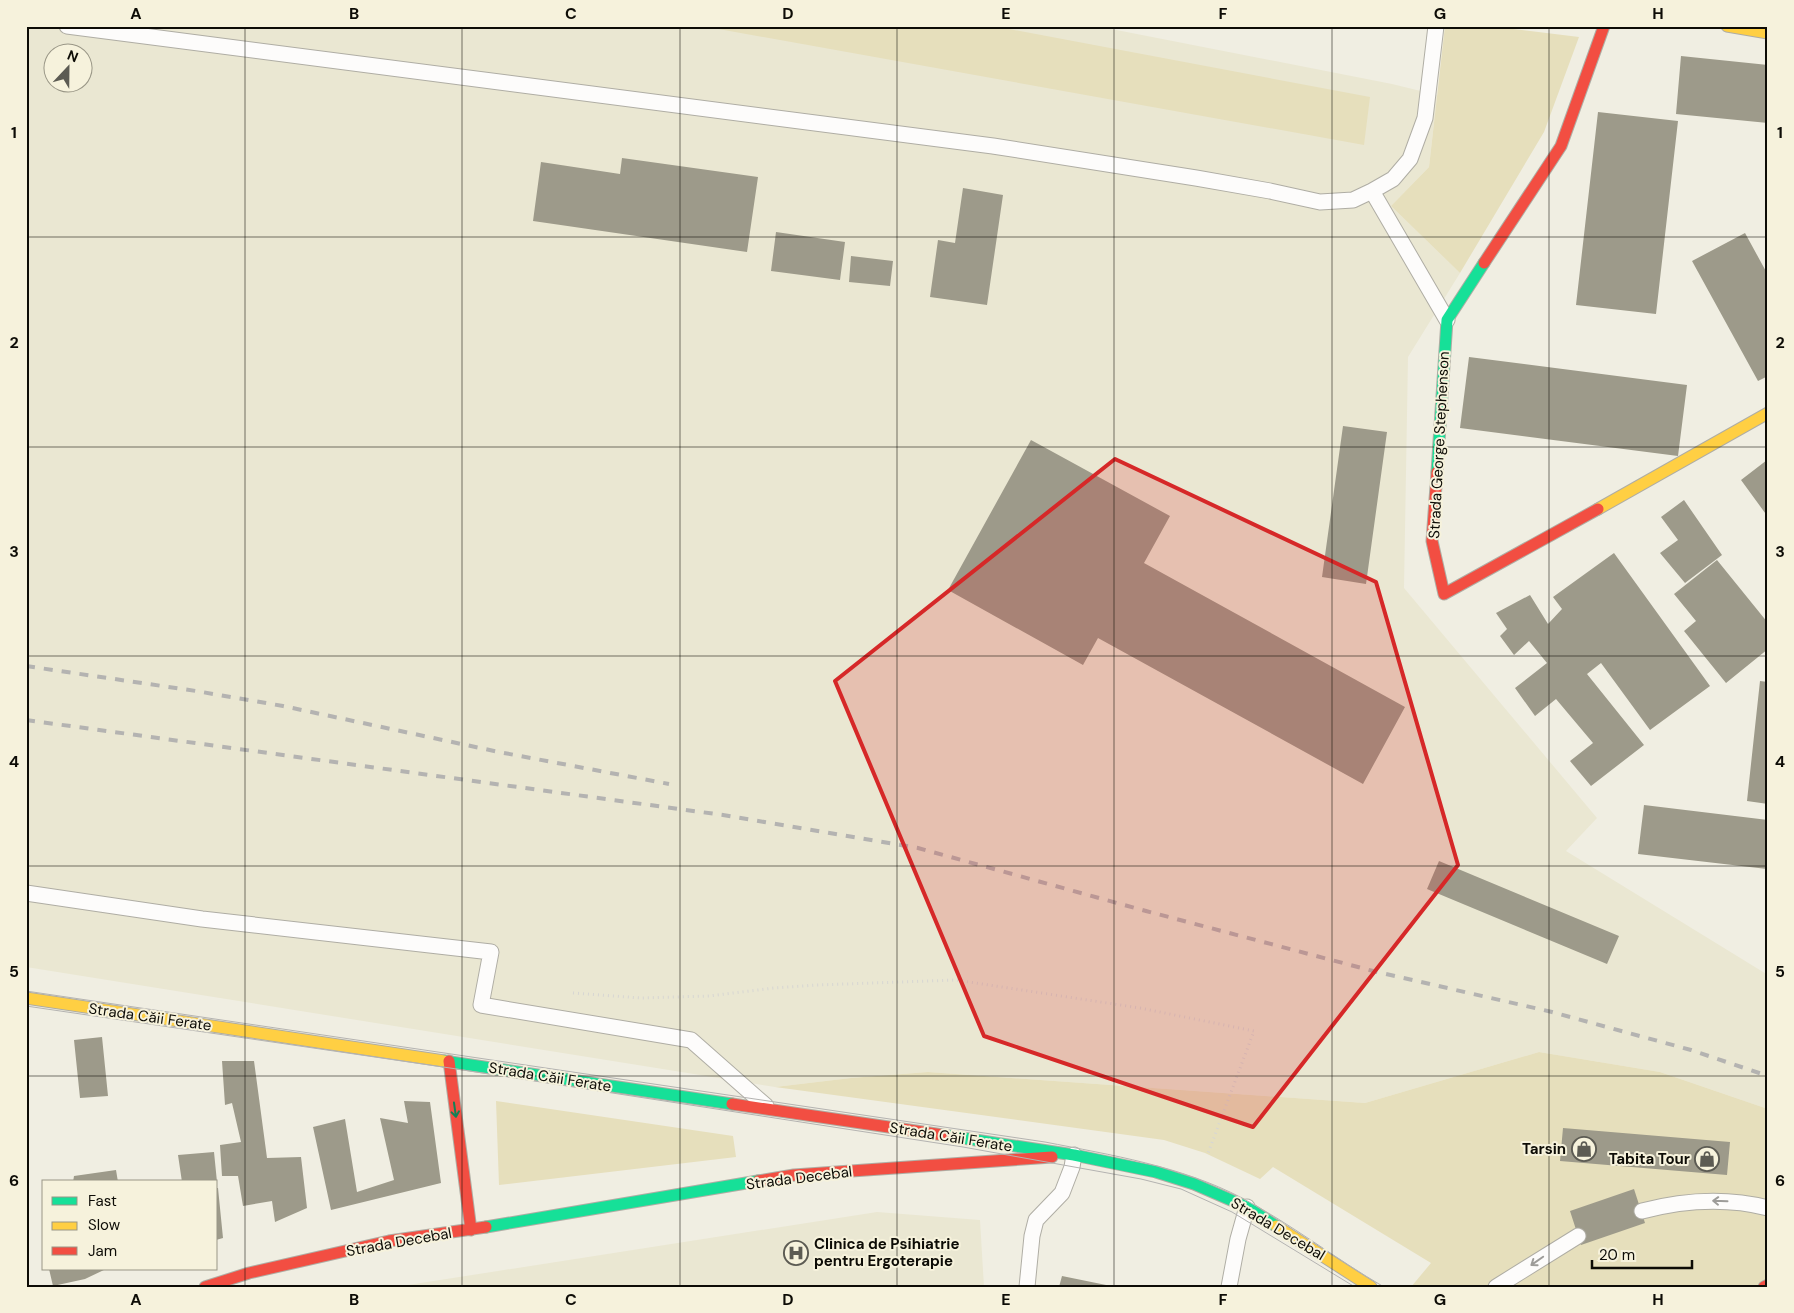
<svg xmlns="http://www.w3.org/2000/svg" width="1794" height="1313" viewBox="0 0 1794 1313" font-family="'DM Sans',sans-serif">
	<rect width="100%" height="100%" fill="#f0eee2"/>
	<path fill="#eae7d2" fill-rule="evenodd" d="M26,26H1096L1392,84L1437,95L1429,167L1391,206L1460,273L1408,357L1404,588L1597,818L1566,851L1768,975V1109L1660,1072L1539,1052L1365,1103L928,1072L851,1078L775,1087L26,967ZM52,52H82V82H52Z
		M877,1212L980,1220L984,1287H395Z"/>
	<path fill="#e6dfbc" d="M702,26H993L1370,97L1364,145Z
		M1445,26H1488L1579,37L1544,132L1460,273L1391,206L1429,167Z
		M1539,1052L1660,1072L1768,1109V1287H1411L1431,1263L1273,1167L1260,1179L1205,1153L1164,1140L775,1087L851,1078L928,1072L1365,1103Z
		M496,1101L733,1136L736,1157L499,1185Z"/>
	<path fill="#9d9a8a" d="M1681,56L1768,65V123L1676,114Z
		M1598,112L1678,121L1656,314L1576,305Z
		M622,158L758,177L747,252L533,221L541,162L620,174Z
		M963,188L1003,195L987,305L930,297L938,240L955,243Z
		M776,232L845,242L840,280L771,271Z
		M1745,233L1768,275V376L1758,381L1692,261Z
		M851,256L893,261L890,286L849,282Z
		M1469,357L1687,385L1678,456L1460,428Z
		M1343,426L1387,432L1366,584L1322,577Z
		M1031,440L1170,516L1144,563L1405,707L1363,784L1098,638L1083,665L948,590Z
		M1767,460L1768,462V517L1741,480Z
		M1684,500L1722,555L1685,583L1660,553L1678,540L1661,517Z
		M1614,553L1710,686L1650,730L1601,663L1587,674L1644,745L1591,786L1570,761L1593,743L1556,699L1535,716L1515,688L1547,663L1529,641L1514,655L1500,636L1507,629L1496,613L1530,595L1548,624L1562,609L1553,597Z
		M1717,560L1768,623V649L1726,683L1684,631L1696,621L1674,594Z
		M1760,681L1768,682V804L1747,801Z
		M1644,805L1768,820L1767,869L1638,854Z
		M1439,861L1619,936L1607,964L1427,889Z
		M102,1037L108,1096L80,1098L74,1040Z
		M222,1061H254L267,1158L301,1157L307,1208L275,1222L272,1201L243,1206L238,1176H222L220,1145L241,1142L232,1103L225,1105Z
		M404,1101L430,1102L441,1183L331,1210L313,1127L345,1119L357,1192L394,1180L380,1118L408,1123Z
		M1563,1128L1730,1142L1727,1175L1560,1161Z
		M214,1152L217,1182H182L178,1155Z
		M116,1170L118,1182H73L74,1176Z
		M216,1188H218L223,1238L216,1240Z
		M1634,1189L1645,1223L1581,1245L1570,1211Z
		M49,1269H106L85,1279L53,1286Z
		M1062,1276L1111,1286V1287H1059Z"/>
	<g fill="none" stroke-linecap="round" stroke-linejoin="round">
		<defs>
			<path id="lane" d="M67,26L993,146L1196,178L1270,191L1320,202L1353,200L1372,191L1393,179L1410,159L1425,118L1436,26
				M1372,191L1447,320
				M26,893L202,919L491,952L481,1005L691,1040L766,1106
				M1642,1211C1684,1200 1725,1197 1768,1208
				M1027,1287L1032,1236L1036,1220L1062,1193L1072,1167L1074,1155
				M1229,1287L1238,1239L1247,1207
				M1496,1287L1578,1236"/>
			<path id="fast" d="M1437,472L1447,320L1484,263
				M444,1061L732,1104
				M943,1135L1074,1155L1156,1172L1194,1184L1247,1207L1276,1226
				M486,1227L758,1181"/>
			<path id="slow" d="M1727,26L1768,33
				M1598,509L1768,413
				M26,998L444,1061
				M1276,1226L1371,1287"/>
			<path id="jam" d="M1484,263L1561,146L1604,26
				M1437,472L1432,541L1444,594L1598,509
				M449,1061L471,1230
				M732,1104L943,1135
				M758,1181L794,1175L1052,1157
				M205,1287L249,1273L389,1241L486,1227
				M1764,1287L1768,1285"/>
		</defs>
		<use href="#lane" stroke="#afada4" stroke-width="17"/>
		<use href="#fast" stroke="#afada4" stroke-width="13"/>
		<use href="#slow" stroke="#afada4" stroke-width="13"/>
		<use href="#jam" stroke="#afada4" stroke-width="13"/>
		<path stroke="#d7d6d3" stroke-width="3" stroke-dasharray="1 4" stroke-linecap="butt" d="M573,993L641,998L709,996L774,988L817,985L956,980L1140,1008L1254,1031L1207,1156"/>
		<use href="#lane" stroke="#fdfcfb" stroke-width="15"/>
		<use href="#fast" stroke="#16e098" stroke-width="11"/>
		<use href="#slow" stroke="#ffcf43" stroke-width="11"/>
		<use href="#jam" stroke="#f24e42" stroke-width="11"/>
		<path stroke="#b4b3b1" stroke-width="1" d="M26,991L1045,1142C1111,1155 1181,1166 1242,1198C1291,1224 1336,1259 1384,1287
			M26,1006L450,1068L963,1147L1141,1179L1181,1189L1232,1212L1355,1287"/>
		<path stroke="#b4b3b1" stroke-width="4" stroke-dasharray="9 9" stroke-linecap="butt" d="M26,666L196,691L283,706L499,752L669,784
			M26,720L723,815L918,848L1146,911L1373,971L1552,1012L1691,1050L1768,1076"/>
	</g>
	<defs><path id="oneway-shaft" d="M-6 0H5M1.5-3L5.5 0L1.5 3" fill="none" stroke-width="1.6" stroke-linecap="round" stroke-linejoin="round" transform="scale(1.25)"/></defs>
	<use stroke="#128156" href="#oneway-shaft" transform="translate(455 1110) rotate(82)"/>
	<g stroke="#9d9c99">
		<use href="#oneway-shaft" transform="translate(1720 1201) rotate(-178)"/>
		<use href="#oneway-shaft" transform="translate(1537 1261) rotate(145)"/>
	</g>
	<path fill="#d62828" fill-opacity="0.2" stroke="#d62828" stroke-width="4" stroke-linejoin="round" d="M1115,459L1376,582L1458,865L1253,1127L984,1036L835,681Z"/>
	<path fill="none" stroke="#0d0c06" stroke-width="1" stroke-opacity="0.55" d="M245,26V1287M462,26V1287M680,26V1287M897,26V1287M1114,26V1287M1332,26V1287M1549,26V1287M26,237H1768M26,447H1768M26,656H1768M26,866H1768M26,1076H1768"/>
	<defs>
		<symbol id="shop-ring" viewBox="-11 -11 22 22"><circle r="9.5" fill="#f6f2dc" stroke="#5c5b53" stroke-width="1.5"/><path d="M-5-2.5h2.3a2.7 3.5 0 0 1 5.4 0H5L5.5 6h-11ZM-1.5-2.5h3a1.5 2.3 0 0 0-3 0Z" fill="#5c5b53"/></symbol>
		<symbol id="hospital-ring" viewBox="-11 -11 22 22"><circle r="9.5" fill="#f6f2dc" stroke="#5c5b53" stroke-width="1.5"/><path d="M-5-5h3v3.5h4V-5h3V5h-3V1.5h-4V5h-3Z" fill="#5c5b53"/></symbol>
	</defs>
	<g fill-rule="evenodd">
		<use href="#shop-ring" x="1570" y="1135" width="28" height="28"/>
		<use href="#shop-ring" x="1693" y="1145" width="28" height="28"/>
		<use href="#hospital-ring" x="782" y="1239" width="28" height="28"/>
	</g>
	<g text-anchor="middle" dominant-baseline="central" stroke-width="4" stroke-linejoin="round" paint-order="stroke">
		<g font-size="15" fill="#0d0c06" stroke="#f6f2dc">
			<text transform="translate(1439 445) rotate(-87)">Strada George Stephenson</text>
			<text transform="translate(150 1017) rotate(8)">Strada Căii Ferate</text>
			<text transform="translate(550 1077) rotate(9)">Strada Căii Ferate</text>
			<text transform="translate(951 1137) rotate(9)">Strada Căii Ferate</text>
			<text transform="translate(799 1178) rotate(-7)">Strada Decebal</text>
			<text transform="translate(1278 1229) rotate(31)">Strada Decebal</text>
			<text transform="translate(399 1242) rotate(-10)">Strada Decebal</text>
		</g>
		<g font-size="15" font-weight="bold" fill="#0d0c06" stroke="#f6f2dc" text-anchor="end">
			<text x="1566" y="1149">Tarsin</text>
			<text x="1690" y="1159">Tabita Tour</text>
			<text x="814" y="1244" text-anchor="start">Clinica de Psihiatrie<tspan x="814" dy="17">pentru Ergoterapie</tspan></text>
		</g>
	</g>
	<rect width="1794" height="1313" fill="none" stroke="#f6f2dc" stroke-width="55"/>
	<rect x="42" y="1180" width="175" height="90" fill="#f6f2dc" stroke="#999686"/>
	<rect x="52" y="1197" width="25" height="8" fill="#16e098" stroke="#999686"/>
	<text x="88" y="1206" font-size="15" fill="#0d0c06">Fast</text>
	<rect x="52" y="1222" width="25" height="8" fill="#ffcf43" stroke="#999686"/>
	<text x="88" y="1230" font-size="15" fill="#0d0c06">Slow</text>
	<rect x="52" y="1247" width="25" height="8" fill="#f24e42" stroke="#999686"/>
	<text x="88" y="1256" font-size="15" fill="#0d0c06">Jam</text>
	<g transform="translate(68 68) rotate(22)"><circle r="24" fill="#f6f2dc" stroke="#999686"/>
	<path d="M0-4L9 19L0 12L-9 19Z" fill="#5c5b53"/>
	<text y="-8" font-size="14" font-weight="bold" text-anchor="middle" fill="#0d0c06">N</text>
	</g>
	<path d="M1592 1260v8h100v-8" fill="none" stroke="#0d0c06" stroke-width="2.5"/>
	<text x="1599" y="1260" font-size="15" fill="#0d0c06" stroke="#f6f2dc" stroke-width="4" paint-order="stroke">20 m</text>
	<rect x="28" y="28" width="1738" height="1258" fill="none" stroke="#0d0c06" stroke-width="2"/>
	<g font-size="16" text-anchor="middle" font-weight="bold" fill="#0d0c06">
		<text x="136" y="19">A</text>
		<text x="354" y="19">B</text>
		<text x="571" y="19">C</text>
		<text x="788" y="19">D</text>
		<text x="1006" y="19">E</text>
		<text x="1223" y="19">F</text>
		<text x="1440" y="19">G</text>
		<text x="1658" y="19">H</text>
		<text x="14" y="138">1</text>
		<text x="1780" y="138">1</text>
		<text x="14" y="348">2</text>
		<text x="1780" y="348">2</text>
		<text x="14" y="557">3</text>
		<text x="1780" y="557">3</text>
		<text x="14" y="767">4</text>
		<text x="1780" y="767">4</text>
		<text x="14" y="977">5</text>
		<text x="1780" y="977">5</text>
		<text x="14" y="1186">6</text>
		<text x="1780" y="1186">6</text>
		<text x="136" y="1305">A</text>
		<text x="354" y="1305">B</text>
		<text x="571" y="1305">C</text>
		<text x="788" y="1305">D</text>
		<text x="1006" y="1305">E</text>
		<text x="1223" y="1305">F</text>
		<text x="1440" y="1305">G</text>
		<text x="1658" y="1305">H</text>
	</g>
</svg>
